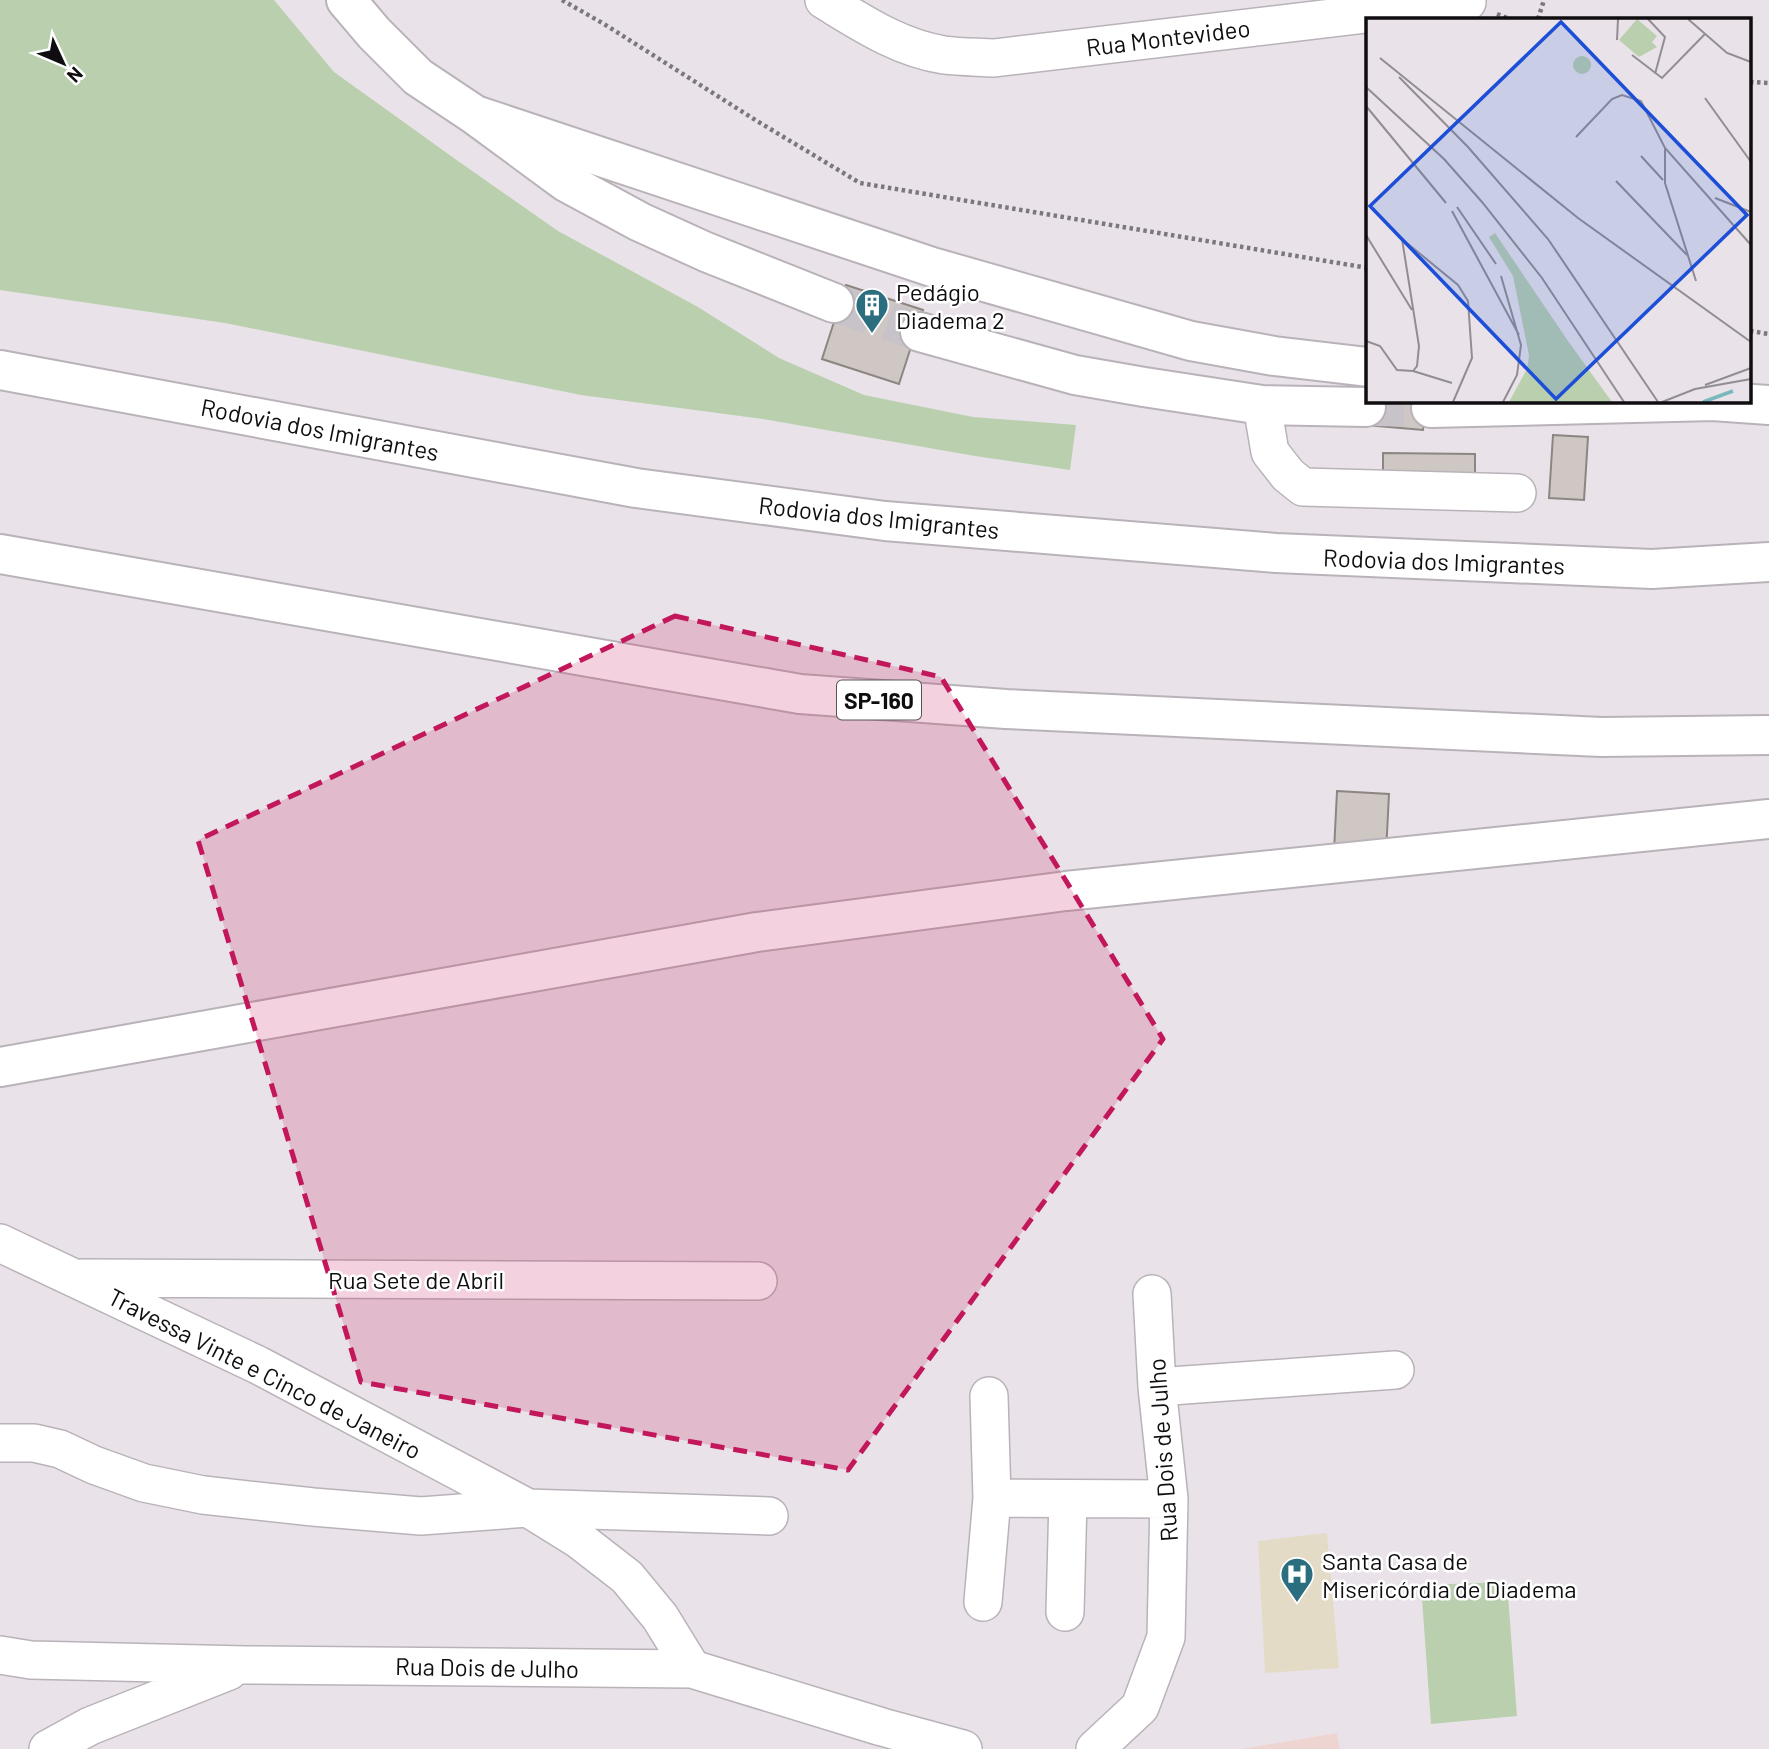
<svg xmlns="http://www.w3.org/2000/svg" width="1769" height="1749" viewBox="0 0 1769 1749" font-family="Barlow,sans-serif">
	<rect width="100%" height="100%" fill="#e9e3e9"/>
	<path fill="#efd5d1" d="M1337,1733L1340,1749H1241Z"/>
	<path fill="#e4dbc6" d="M1327,1533L1339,1668L1265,1673L1258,1541Z"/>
	<path fill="#b9cfae" d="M0,0H274L334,72L458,161L558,231L698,307L779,358L864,395L973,417L1076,425L1070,470L975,456L763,419L581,395L225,323L0,290Z
		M1507,1582L1517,1716L1431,1724L1421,1585Z"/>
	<path fill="#cfc7c4" stroke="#8d8582" stroke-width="2" d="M846,285L923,310L899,384L822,359Z
		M1368,401H1426L1423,430L1366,425Z
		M1553,435L1588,437L1584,500L1549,498Z
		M1383,453L1475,454V481L1383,480Z
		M1337,791L1389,794L1386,853L1334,851Z"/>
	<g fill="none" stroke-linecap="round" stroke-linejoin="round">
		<path stroke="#c8c3c8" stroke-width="38" stroke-dasharray="38 19" stroke-linecap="butt" d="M834,303L920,332
			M1366,407L1431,408"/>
		<defs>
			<path id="minor" d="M824,0C862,23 899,48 944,55C960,57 977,57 994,58L1467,2
				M1262,405L1270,452L1288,475L1303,487L1517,493
				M0,1243L258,1365L528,1508L578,1539L627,1577L660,1617L692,1669
				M83,1278L758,1281
				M1157,1387L1395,1370
				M0,1443H34L60,1449L94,1465L144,1483L203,1495L313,1507L421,1516L528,1508L769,1516
				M992,1498L1169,1499
				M983,1602L992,1498L989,1396
				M1065,1612L1068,1499
				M0,1655L31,1660L246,1665L692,1669L882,1727L963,1749
				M48,1749L90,1726L229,1671
				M1095,1749L1140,1707L1166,1637L1169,1499L1157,1387L1152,1294"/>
			<path id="highway" d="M346,0L374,33L418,77L475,115L566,182L640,222L706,252L834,303
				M475,115L932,267L1191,341L1274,356L1368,367
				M920,332L1075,375L1144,387L1262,405L1366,407
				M0,370L636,488L885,521L1276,553L1652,569L1769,562
				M1712,401L1769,405
				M1431,408L1714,401
				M0,554L800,694L1006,709L1601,737L1769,735
				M0,1067L757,932L1066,891L1769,819"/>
		</defs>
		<use href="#minor" stroke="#b9b3b9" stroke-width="40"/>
		<use href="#highway" stroke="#b9b3b9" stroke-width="42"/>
		<path stroke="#7b777b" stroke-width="4.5" stroke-dasharray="3.5 3.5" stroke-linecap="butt" d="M562,0L604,24L757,121L860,183L1368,268
			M1497,14L1510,19
			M1538,19L1544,0
			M1750,82L1769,83
			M1750,331L1769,334"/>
		<use href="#minor" stroke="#fff" stroke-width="37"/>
		<use href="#highway" stroke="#fff" stroke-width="38"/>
	</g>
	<path fill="#c2185b" fill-opacity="0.2" stroke="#c2185b" stroke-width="5" stroke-dasharray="14 9" stroke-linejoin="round" d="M675,616L941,677L1163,1039L848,1470L361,1382L198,840Z"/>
	<defs>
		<symbol id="building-pin" viewBox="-11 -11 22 30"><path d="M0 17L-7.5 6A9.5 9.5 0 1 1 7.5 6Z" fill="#2b6e7f" stroke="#fff"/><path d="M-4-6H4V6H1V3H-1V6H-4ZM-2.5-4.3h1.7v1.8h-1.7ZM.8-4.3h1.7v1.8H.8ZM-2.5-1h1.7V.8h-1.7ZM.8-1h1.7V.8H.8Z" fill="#fff"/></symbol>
		<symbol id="hospital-pin" viewBox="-11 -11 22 30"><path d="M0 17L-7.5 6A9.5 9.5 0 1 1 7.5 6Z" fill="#2b6e7f" stroke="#fff"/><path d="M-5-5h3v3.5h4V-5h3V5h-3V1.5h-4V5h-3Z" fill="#fff"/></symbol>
	</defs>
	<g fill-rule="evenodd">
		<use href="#building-pin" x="853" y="286" width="38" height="52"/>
		<use href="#hospital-pin" x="1278" y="1555" width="38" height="52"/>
	</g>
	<g text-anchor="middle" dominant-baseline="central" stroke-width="5" stroke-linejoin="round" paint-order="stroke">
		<rect fill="#fff" stroke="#575657" stroke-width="2" x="837" y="680.5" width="84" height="39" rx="5"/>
		<g font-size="23" font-weight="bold" fill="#0f0d0f">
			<text x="879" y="700">SP-160</text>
		</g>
		<g font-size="24" fill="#0f0d0f" stroke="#fff">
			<text transform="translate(1168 37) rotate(-7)">Rua Montevideo</text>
			<text transform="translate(320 429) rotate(11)">Rodovia dos Imigrantes</text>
			<text transform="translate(879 517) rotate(6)">Rodovia dos Imigrantes</text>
			<text transform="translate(1444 561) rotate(2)">Rodovia dos Imigrantes</text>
			<text x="416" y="1279">Rua Sete de Abril</text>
			<text transform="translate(265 1373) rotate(27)">Travessa Vinte e Cinco de Janeiro</text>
			<text transform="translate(1162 1450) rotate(-94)">Rua Dois de Julho</text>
			<text transform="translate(487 1667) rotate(1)">Rua Dois de Julho</text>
		</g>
		<g font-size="24" fill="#0f0d0f" stroke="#fff" text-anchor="start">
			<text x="896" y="291">Pedágio<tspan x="896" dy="28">Diadema 2</tspan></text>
			<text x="1322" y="1560">Santa Casa de<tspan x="1322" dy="28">Misericórdia de Diadema</tspan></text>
		</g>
	</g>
	<g transform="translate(1366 18)">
		<rect width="385" height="385" fill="#e9e3e9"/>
		<path d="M271,1L291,18L286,24L291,29L273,39L253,22ZM207 47a9 9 0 1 1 18 0a9 9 0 1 1-18 0ZM129,215L202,323L246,384H143L161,351L163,337L147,258L123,219Z" fill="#b9cfae"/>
		<path fill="none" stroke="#7bb8bd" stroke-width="3.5" d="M337,384L367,373"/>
		<path fill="none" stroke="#928d92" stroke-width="2" d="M282,1L299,19L289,56M322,1L361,35L385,44M251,22L252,1M266,37L296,60L339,16M14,40L212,200L385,324M33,59L102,129L182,221L292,384M0,69L78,141L116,184L176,260L258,384M339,80L385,144M0,88L80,185M210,119L246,81L256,77L275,83L299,130L385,227M299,130V165L330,263M275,138L297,162M250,163L321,237M349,180L385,194M91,189L130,246M86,193L153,317M0,217L46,292M36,221L92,267L102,283L106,340L87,384M135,258L155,327L151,357L137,384M0,323L14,328L31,352L47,353L51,348L53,328L36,221M47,353L86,365M339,367L385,350M296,384L329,371L385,361"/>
		<path fill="#1d4ed8" fill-opacity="0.15" stroke="#1d4ed8" stroke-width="3.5" d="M195,4L381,197L190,381L4,188Z"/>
		<rect width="385" height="385" fill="none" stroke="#0f0d0f" stroke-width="3.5"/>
	</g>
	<g transform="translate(63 63) rotate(134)" stroke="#ffffff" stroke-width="5" paint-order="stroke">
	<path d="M0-5L12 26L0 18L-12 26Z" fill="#0f0d0f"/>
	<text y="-10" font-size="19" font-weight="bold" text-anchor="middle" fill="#0f0d0f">N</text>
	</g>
</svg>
